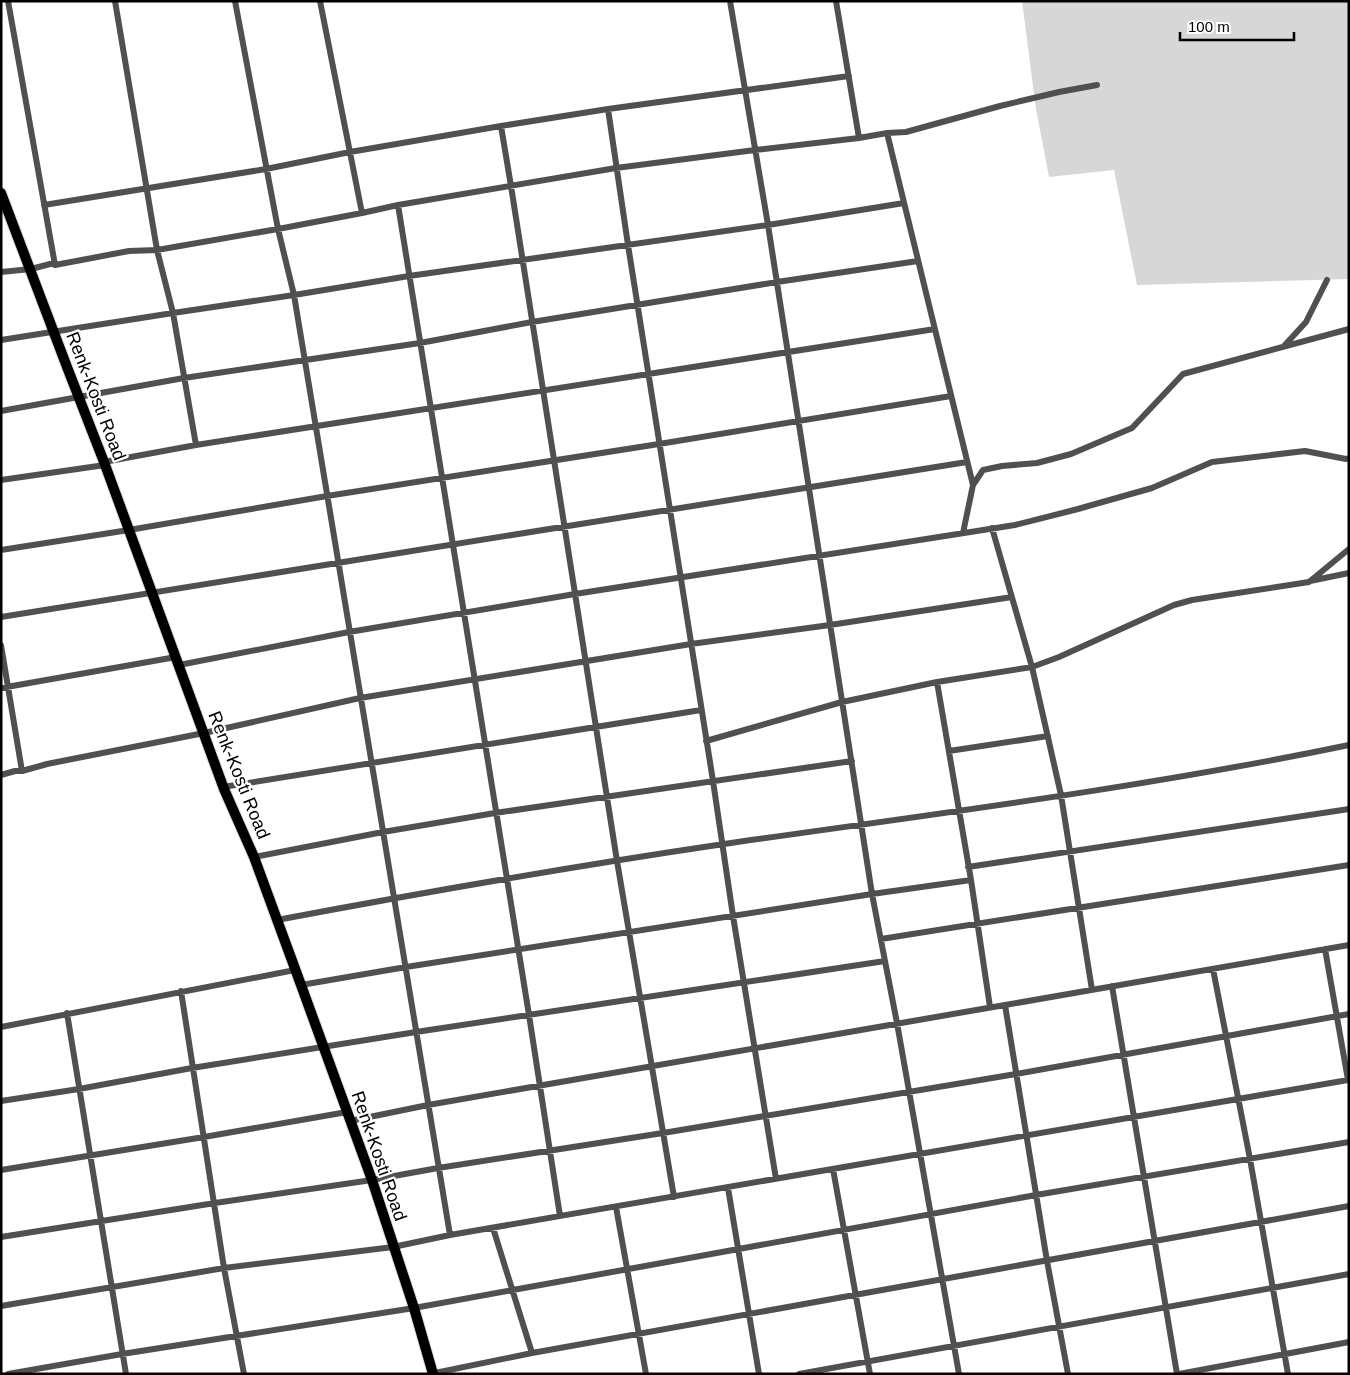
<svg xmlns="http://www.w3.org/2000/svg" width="1350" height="1375" viewBox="0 0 1350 1375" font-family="Arial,sans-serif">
	<rect width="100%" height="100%" fill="#fff"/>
	<path fill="#d7d7d7" d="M1022,1H1349V279L1137,285L1114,170L1049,177L1036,109Z"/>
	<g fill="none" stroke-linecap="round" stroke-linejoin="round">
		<defs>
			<path id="primary" d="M1,193L67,367L104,462L224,789L254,857L301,985L372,1180L414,1308L433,1374"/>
		</defs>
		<use href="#primary" stroke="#dbdbdb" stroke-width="12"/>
		<path stroke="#505050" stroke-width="6" d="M8,1L55,265
			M115,1L157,250L173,313L196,445
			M320,1L362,213
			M730,1L768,225L872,894L971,880L937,682
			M836,1L859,138
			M608,109L628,245L713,781L733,916L776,1179
			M501,126L511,186L617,861L674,1197
			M887,133L973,485
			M44,205L266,169L350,152L501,126L608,109L849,76
			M398,205L529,1015L560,1216
			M1,272L31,269L54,263L55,265L129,251L157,250L278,229L362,213L398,205L616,168L755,150L859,138L887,133L906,132L1000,106L1059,92L1097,85
			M1,340L173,313L294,295L409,276L768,225L904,203
			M1284,346L1306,322L1327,280
			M1,411L184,378L420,343L532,322L777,282L918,261
			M104,462L196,445L935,329
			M1,480L105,465
			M992,528L1032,667L1061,795L1092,990
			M963,533L973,485L983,470L1002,466L1037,463L1071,454L1132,428L1183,374L1349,329
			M1,550L129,530L327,496L659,444L951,396
			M1310,581L1349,573
			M1,617C323,564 645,513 967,462
			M1,645L22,771
			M179,665L349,632L575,594L1015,525L1078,509L1152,488L1212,462L1305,451L1346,459L1349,458
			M1,688L176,657
			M706,741L842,702L937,682L1032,667L1059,657L1174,605L1192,600L1309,582L1349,549
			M949,751L1048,736
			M1,775L15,771H22L47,764L204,733L360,698L691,644L830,625L1012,597
			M223,787L701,710
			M254,857L383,832L495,813L852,761
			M968,867L1349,809
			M971,880L990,1007
			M277,920C426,892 575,866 724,844C933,814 1142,788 1349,745
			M881,939L1349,865
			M1213,969L1250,1159L1288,1374
			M301,985L406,967L872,894L897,1023L959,1374
			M1112,986L1177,1374
			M181,991L224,1268L244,1374
			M1005,1005L1349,945
			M67,1013L126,1374
			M1,1027L295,970
			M1,1101L79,1089L192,1068L416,1032L885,961
			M350,1121L428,1105L1005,1005L1047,1261L1068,1374
			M833,1169L870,1374
			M1,1170L204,1137L347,1112
			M728,1188L759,1374
			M616,1207L646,1374
			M493,1228L532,1353
			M450,1235L1348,1080L1325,949
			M1,1237L215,1203L372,1180L438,1168L663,1133L1016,1074L1349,1014
			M1,1306L224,1268L393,1247L450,1235L294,295L278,229L235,1
			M8,1374L122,1354L414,1308L1036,1195L1349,1142
			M430,1374L532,1353L1349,1206
			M799,1374L1349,1274
			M1179,1374L1349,1342"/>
		<use href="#primary" stroke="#000" stroke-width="10"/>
	</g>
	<g text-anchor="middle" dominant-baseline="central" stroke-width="4.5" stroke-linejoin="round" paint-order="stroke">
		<g font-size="18" fill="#000" stroke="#fff">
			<text transform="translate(96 396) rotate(69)">Renk-Kosti Road</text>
			<text transform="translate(239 775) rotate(68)">Renk-Kosti Road</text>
			<text transform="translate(379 1156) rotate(71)">Renk-Kosti Road</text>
		</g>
	</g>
	<rect width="1350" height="1375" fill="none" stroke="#000000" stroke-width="5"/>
	<path d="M1180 32v8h114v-8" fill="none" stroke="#000000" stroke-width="2.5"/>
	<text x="1188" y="32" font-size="15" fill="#000000" stroke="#ffffff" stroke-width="4" paint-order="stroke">100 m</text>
</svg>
